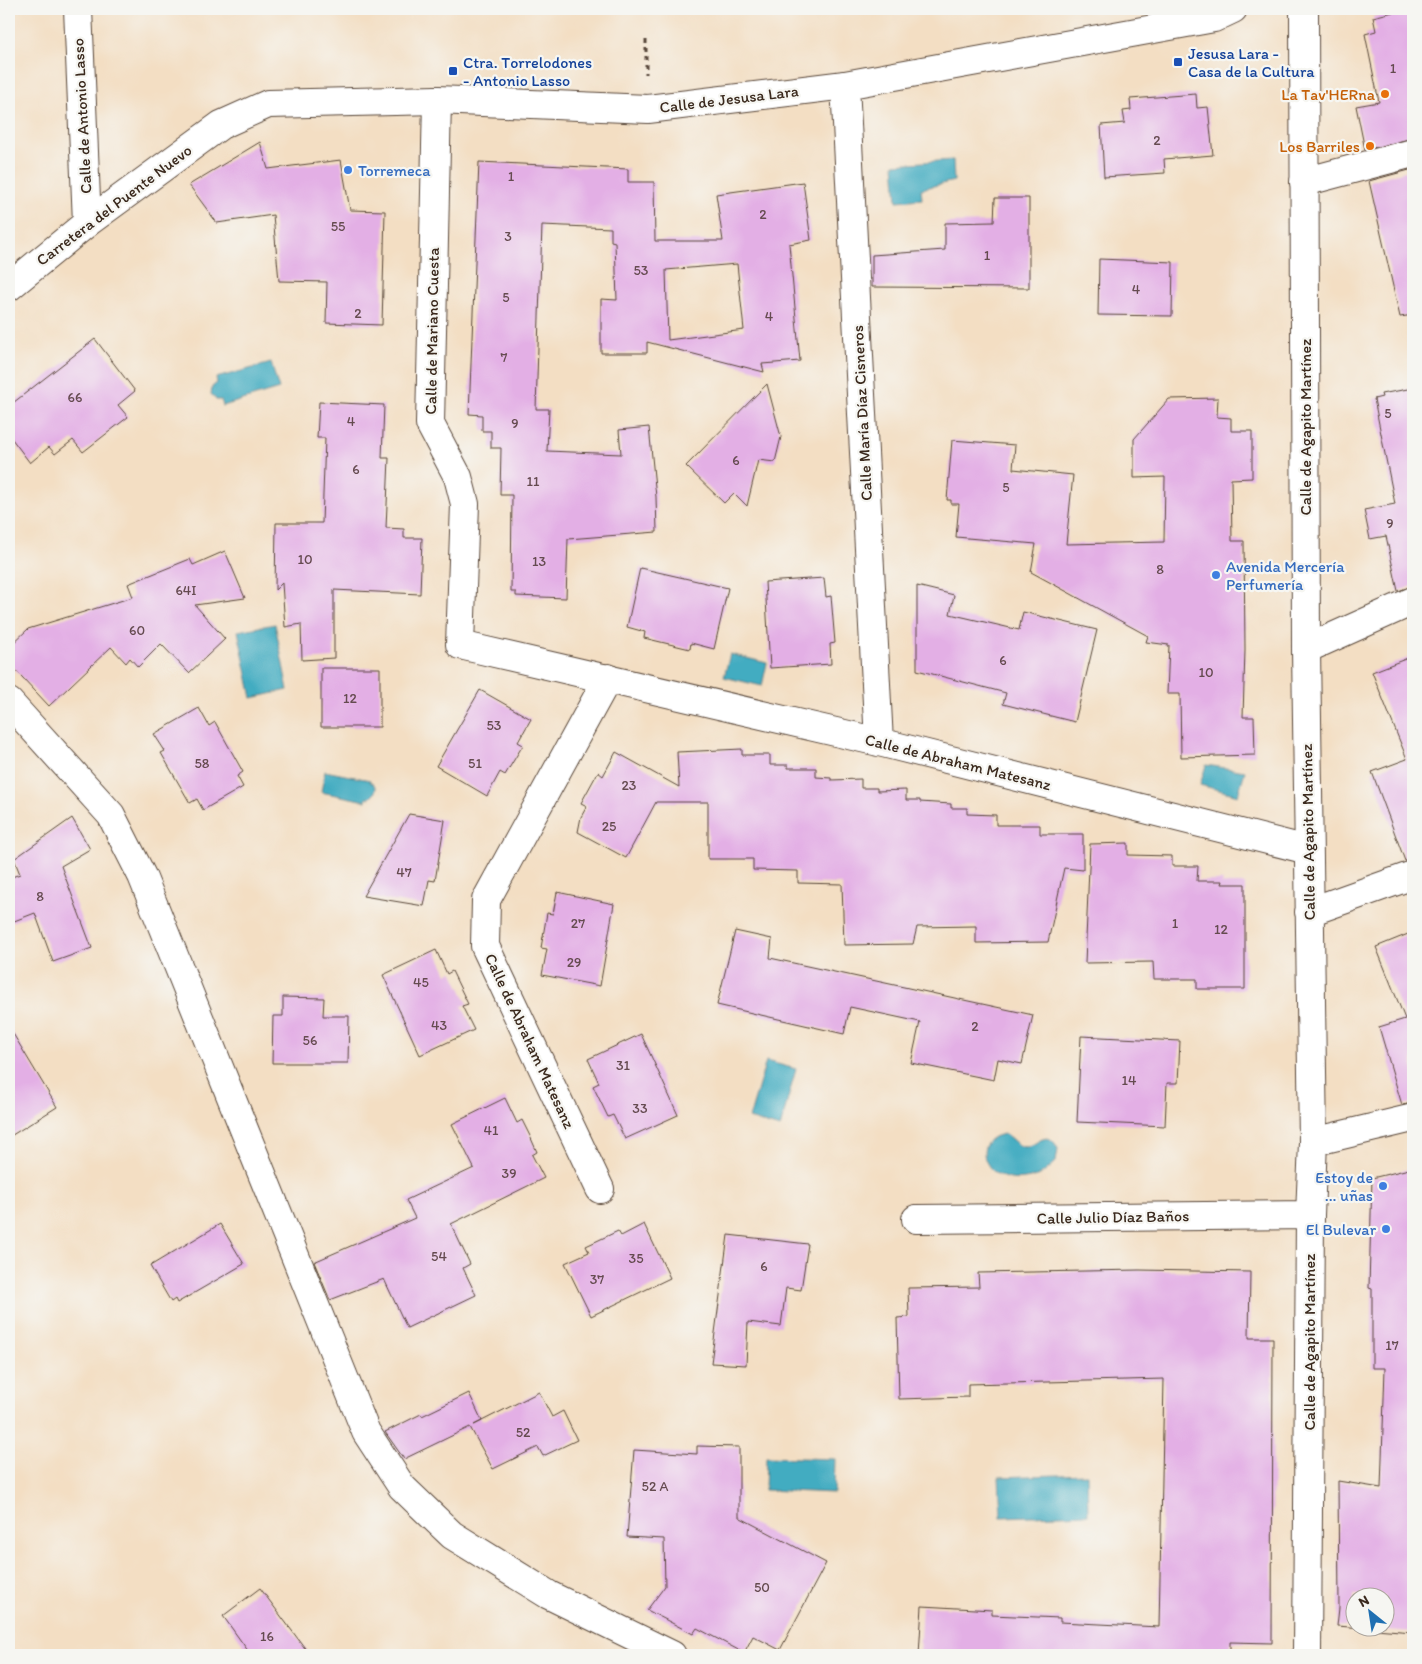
<svg xmlns="http://www.w3.org/2000/svg" width="1422" height="1664" viewBox="0 0 1422 1664" font-family="Itim,sans-serif">
	<rect width="100%" height="100%" fill="#f6f6f2"/>
	<filter id="ink" filterUnits="userSpaceOnUse"><feTurbulence type="fractalNoise" baseFrequency=".02" numOctaves="2"/><feDisplacementMap in="SourceGraphic" scale="10" xChannelSelector="R" yChannelSelector="G"/><feConvolveMatrix kernelMatrix="1 2 1 2 8 2 1 2 1" color-interpolation-filters="sRGB"/></filter>
	<filter id="wash" filterUnits="userSpaceOnUse"><feTurbulence type="fractalNoise" baseFrequency=".0096" numOctaves="4" result="noise"/><feDisplacementMap in="SourceGraphic" scale="20" xChannelSelector="R" yChannelSelector="G"/><feGaussianBlur stdDeviation="1.12" result="paint"/><feColorMatrix in="noise" values="0 0 0 0 0 0 0 0 0 0 0 0 0 0 0 0 0 1.4 0 .05"/><feComposite in="paint" operator="in"/></filter>
	<g filter="url(#wash)">
		<rect width="100%" height="100%" fill="#f3dec3"/>
		<path fill="#42acc1" stroke="#3e6b70" d="M953,160L954,181L921,189L922,199L897,201L894,164Z
			M271,363L279,389L223,406L221,400H216L211,394L212,387L217,383L216,378Z
			M275,624L288,690L252,698L238,631Z
			M730,654L767,663L762,686L724,677Z
			M1206,765L1245,771L1238,795L1200,785Z
			M325,771L370,780V782L373,783L376,788L374,794L370,798H366V801L321,792Z
			M766,1061L796,1069L780,1128L749,1119Z
			M1005,1134C1012,1138 1017,1146 1025,1147C1036,1147 1048,1126 1058,1149L1056,1162C1050,1167 1044,1174 1037,1176C986,1194 965,1138 1005,1134Z
			M766,1457L835,1459L834,1493L765,1490Z
			M1087,1474L1088,1514L1001,1517L999,1477Z"/>
		<g id="blocks">
			<path fill="#e3afe5" fill-rule="evenodd" d="M1405,9H1413V138L1365,150L1356,106L1379,102L1365,34L1376,31L1373,17Z
				M1196,94L1197,108L1208,107L1213,155L1164,159L1165,173L1104,177L1101,125L1125,123L1123,111L1131,110L1130,99Z
				M260,142L268,169L341,160L350,210L385,211L382,325L326,323L327,282L279,281L273,215L217,223L189,185Z
				M479,162L628,169V182H654L655,241H723L716,194L803,182L811,240L789,244L800,361L762,364L764,372L647,342V353H601V299L617,300L615,242L611,241V228L542,225L536,409H549L547,451L621,454L619,430L649,427L656,497L657,532L568,539L566,598L516,596V592H511L512,495H500L501,448H491V431H482V415L469,414ZM737,264L744,330L668,340L666,270Z
				M1413,169V315L1400,317L1369,181Z
				M995,198H1029V288L872,287V255L945,250V223L994,222Z
				M1099,259L1173,262L1172,316L1098,315Z
				M95,339L135,391L118,405L128,417L83,452L73,440L55,454L49,447L30,463L9,435V406Z
				M767,384L781,437L775,462L758,460L747,506L734,493L724,503L686,466Z
				M1413,388V586L1398,591L1386,536L1370,539L1364,510L1395,504L1374,399L1382,397L1381,394Z
				M1218,398L1217,417L1231,418V431H1252V478L1231,479L1232,541H1244L1245,650L1243,717H1254L1255,755L1181,757L1180,694H1167L1169,645L1146,642L1148,636L1031,572L1036,544L956,537L959,504H951V500H947L952,440L1015,445L1013,469L1073,475L1066,544L1164,542L1165,477L1134,478V439L1169,399Z
				M319,402L384,405L382,458H389L386,528L404,529V538H422L420,594L334,590V658L302,660L301,624L285,627L282,583L275,590L276,523H322L325,438H317Z
				M225,551L245,598L195,605L225,639L189,673L161,644L138,667L130,658L126,663L111,647L49,706L9,663V647L28,629L133,597L128,584L190,559L193,565Z
				M640,568L728,588L714,649L691,643L690,649L644,638L645,632L627,627Z
				M824,578L826,597L831,596L835,643L830,644L831,664L770,668L765,582Z
				M917,586L954,595L950,614L1019,630L1023,612L1097,630L1075,722L1003,704L1006,693L917,670Z
				M1413,656V860L1405,861L1372,772L1407,759L1372,672Z
				M321,668H380V727H321Z
				M480,690L531,719L518,742L523,745L505,775L500,772L487,796L436,766Z
				M199,708L209,726L215,722L243,772L237,776L243,787L203,810L197,799L190,803L161,753L165,751L154,734Z
				M742,749V755H770V765H788V768H816V777L831,778V780L861,779V788H877V791L906,790V800H920V802L951,804V808H967V814L996,815V825H1040V834H1083V870L1064,868L1048,942L976,943V926L917,927L913,944L844,945L842,884L798,883V871L753,870V859H708V802H656L626,858L578,832L581,817L587,806L581,803L598,772L603,776L616,752L679,787L677,752Z
				M409,814L445,820L435,881L429,880L424,906L363,896Z
				M72,818L90,849L61,866L92,948L53,962L35,913L9,923V878L20,874L14,859Z
				M1128,843V855L1172,856V866H1198L1197,881H1223L1222,884H1245V989H1197V979H1154L1153,962L1085,963L1090,844Z
				M557,892L614,904L600,986L542,975L547,949L541,948L547,913L553,914Z
				M735,931L772,939L770,958L1033,1015L1022,1064L998,1059L994,1080L911,1063L920,1022L850,1007L844,1034L717,1005Z
				M1413,932V1103L1402,1105L1379,1027L1405,1019L1376,947Z
				M436,950L447,974L452,971L468,1004L462,1006L474,1030L420,1055L383,975Z
				M283,997L324,998L323,1016H349L348,1063H272L273,1016H283Z
				M9,1027L57,1107L9,1137Z
				M641,1034L678,1115L625,1139L613,1115L608,1117L593,1086L599,1083L588,1059Z
				M1081,1036L1180,1041L1178,1083H1167L1165,1126L1077,1122Z
				M505,1098L517,1123L522,1120L530,1136L537,1152L532,1155L544,1178L451,1224L470,1264L463,1268L476,1295L407,1328L384,1279L330,1300L314,1262L415,1218L406,1200L474,1168L452,1124Z
				M1413,1168V1632L1337,1626L1339,1608L1338,1481L1381,1488L1385,1368H1372V1289L1369,1288L1372,1178ZM1354,1596H1384V1626H1354Z
				M220,1224L244,1264L177,1303L175,1299L171,1302L150,1266Z
				M644,1224L670,1278L591,1316L565,1263L589,1252L586,1246L618,1231L621,1236Z
				M728,1235L808,1244L801,1290L786,1288L781,1326L748,1322L746,1365L711,1363Z
				M1139,1270L1250,1272L1249,1338H1273L1272,1643L1230,1642V1655H919L922,1606L992,1610V1615L1060,1618V1622L1159,1627L1164,1379L968,1384V1397L899,1399L897,1318L909,1317L908,1288L979,1287L978,1273Z
				M539,1392L552,1417L563,1411L577,1440L543,1456L538,1447L493,1469L470,1427L404,1459L385,1432L421,1414L422,1416L469,1393L482,1421L474,1425Z
				M697,1446L739,1447V1517L826,1563L780,1650L753,1636L744,1653L697,1628L693,1634L647,1610L665,1586L664,1539L627,1537L634,1450L697,1454Z
				M260,1588L310,1655H251L223,1616Z"/>
		</g>
	</g>
	<g filter="url(#ink)">
		<use href="#blocks" fill-opacity="0" stroke="#574537" stroke-width="1"/>
		<g fill="none" stroke-linecap="round" stroke-linejoin="round">
			<defs>
				<path id="pedestrian" d="M1304,182L1413,153"/>
				<path id="minor" d="M78,9L87,223
					M1304,9L1306,649L1313,1142L1310,1215L1307,1655
					M845,85L879,742
					M437,100L430,424L458,477L465,504L460,645L879,742L1308,850
					M1306,649L1413,601
					M9,702L111,815L142,876L366,1432L402,1487L452,1535L549,1595L672,1655
					M1309,912L1413,875
					M1313,1142L1413,1118
					M600,1189L485,946L486,900L608,678
					M916,1219L1310,1215"/>
				<path id="secondary" d="M9,287L87,223L221,125L268,104L437,100L648,109L845,85L1214,18L1233,9"/>
			</defs>
			<use href="#pedestrian" stroke="#574537" stroke-width="30"/>
			<use href="#minor" stroke="#574537" stroke-width="30"/>
			<use href="#secondary" stroke="#574537" stroke-width="30"/>
			<path stroke="#574537" stroke-width="3" stroke-dasharray="4 4" stroke-linecap="butt" d="M646,40V74"/>
			<use href="#pedestrian" stroke="#fff" stroke-width="28"/>
			<use href="#minor" stroke="#fff" stroke-width="28"/>
			<use href="#secondary" stroke="#fff" stroke-width="28"/>
		</g>
	</g>
	<g fill="#1a4fb4" stroke="#f6f6f2" stroke-width="2">
		<rect x="1173" y="57" width="10" height="10" rx="2.5"/>
		<rect x="448" y="66" width="10" height="10" rx="2.5"/>
	</g>
	<g fill="#e8710a" stroke="#f6f6f2" stroke-width="2">
		<circle cx="1385" cy="94" r="5"/>
		<circle cx="1370" cy="146" r="5"/>
	</g>
	<g fill="#3f7fe0" stroke="#f6f6f2" stroke-width="2">
		<circle cx="348" cy="170" r="5"/>
		<circle cx="1216" cy="575" r="5"/>
		<circle cx="1383" cy="1186" r="5"/>
		<circle cx="1386" cy="1229" r="5"/>
	</g>
	<g text-anchor="middle" dominant-baseline="central" stroke-width="4.5" stroke-linejoin="round" paint-order="stroke">
		<g font-size="14" fill="#654b50">
			<text x="1393" y="68">1</text>
			<text x="1157" y="140">2</text>
			<text x="511" y="176">1</text>
			<text x="763" y="214">2</text>
			<text x="338" y="226">55</text>
			<text x="508" y="236">3</text>
			<text x="987" y="255">1</text>
			<text x="641" y="270">53</text>
			<text x="1136" y="289">4</text>
			<text x="506" y="297">5</text>
			<text x="358" y="313">2</text>
			<text x="769" y="316">4</text>
			<text x="504" y="357">7</text>
			<text x="75" y="397">66</text>
			<text x="1388" y="413">5</text>
			<text x="351" y="421">4</text>
			<text x="515" y="423">9</text>
			<text x="736" y="460">6</text>
			<text x="356" y="469">6</text>
			<text x="533" y="481">11</text>
			<text x="1006" y="487">5</text>
			<text x="1390" y="523">9</text>
			<text x="305" y="559">10</text>
			<text x="539" y="561">13</text>
			<text x="1160" y="569">8</text>
			<text x="186" y="590">64I</text>
			<text x="137" y="630">60</text>
			<text x="1003" y="660">6</text>
			<text x="1206" y="672">10</text>
			<text x="350" y="698">12</text>
			<text x="494" y="725">53</text>
			<text x="202" y="763">58</text>
			<text x="475" y="763">51</text>
			<text x="629" y="785">23</text>
			<text x="609" y="826">25</text>
			<text x="404" y="872">47</text>
			<text x="40" y="896">8</text>
			<text x="578" y="923">27</text>
			<text x="1175" y="923">1</text>
			<text x="1221" y="929">12</text>
			<text x="574" y="962">29</text>
			<text x="421" y="982">45</text>
			<text x="439" y="1025">43</text>
			<text x="975" y="1026">2</text>
			<text x="310" y="1040">56</text>
			<text x="623" y="1065">31</text>
			<text x="1129" y="1080">14</text>
			<text x="640" y="1108">33</text>
			<text x="491" y="1130">41</text>
			<text x="509" y="1173">39</text>
			<text x="439" y="1256">54</text>
			<text x="636" y="1258">35</text>
			<text x="764" y="1266">6</text>
			<text x="597" y="1279">37</text>
			<text x="1392" y="1345">17</text>
			<text x="523" y="1432">52</text>
			<text x="655" y="1486">52 A</text>
			<text x="762" y="1587">50</text>
			<text x="267" y="1636">16</text>
		</g>
		<g font-size="16" fill="#164399" stroke="#f6f6f2" text-anchor="start">
			<text x="1188" y="53">Jesusa Lara -<tspan x="1188" dy="18">Casa de la Cultura</tspan></text>
			<text x="463" y="62">Ctra. Torrelodones<tspan x="463" dy="18">- Antonio Lasso</tspan></text>
		</g>
		<g font-size="16" fill="#c56008" stroke="#f6f6f2" text-anchor="end">
			<text x="1375" y="94">La Tav'HERna</text>
			<text x="1360" y="146">Los Barriles</text>
		</g>
		<g font-size="16" fill="#3b2a1e" stroke="#f6f6f2">
			<text transform="translate(729 99) rotate(-7)">Calle de Jesusa Lara</text>
			<text transform="translate(82 116) rotate(-93)">Calle de Antonio Lasso</text>
			<text transform="translate(114 205) rotate(-37)">Carretera del Puente Nuevo</text>
			<text transform="translate(432 331) rotate(-89)">Calle de Mariano Cuesta</text>
			<text transform="translate(862 413) rotate(-93)">Calle María Díaz Cisneros</text>
			<text transform="translate(1305 427) rotate(-90)">Calle de Agapito Martínez</text>
			<text transform="translate(958 762) rotate(14)">Calle de Abraham Matesanz</text>
			<text transform="translate(1308 832) rotate(-91)">Calle de Agapito Martínez</text>
			<text transform="translate(530 1041) rotate(65)">Calle de Abraham Matesanz</text>
			<text transform="translate(1113 1217) rotate(-1)">Calle Julio Díaz Baños</text>
			<text transform="translate(1309 1342) rotate(-90)">Calle de Agapito Martínez</text>
		</g>
		<g font-size="16" fill="#366cbe" stroke="#f6f6f2" text-anchor="start">
			<text x="358" y="170">Torremeca</text>
			<text x="1226" y="566">Avenida Mercería<tspan x="1226" dy="18">Perfumería</tspan></text>
			<text x="1373" y="1177" text-anchor="end">Estoy de<tspan x="1373" dy="18">... uñas</tspan></text>
			<text x="1376" y="1229" text-anchor="end">El Bulevar</text>
		</g>
	</g>
	<rect width="1422" height="1664" fill="none" stroke="#f6f6f2" stroke-width="30"/>
	<g transform="translate(1370 1612) rotate(330)"><circle r="24" fill="#f6f6f2" stroke="#aba49d"/>
	<path d="M0-4L9 19L0 12L-9 19Z" fill="#1f6fb2"/>
	<text y="-8" font-size="14" font-weight="bold" text-anchor="middle" fill="#3b2a1e">N</text>
	</g>
</svg>
